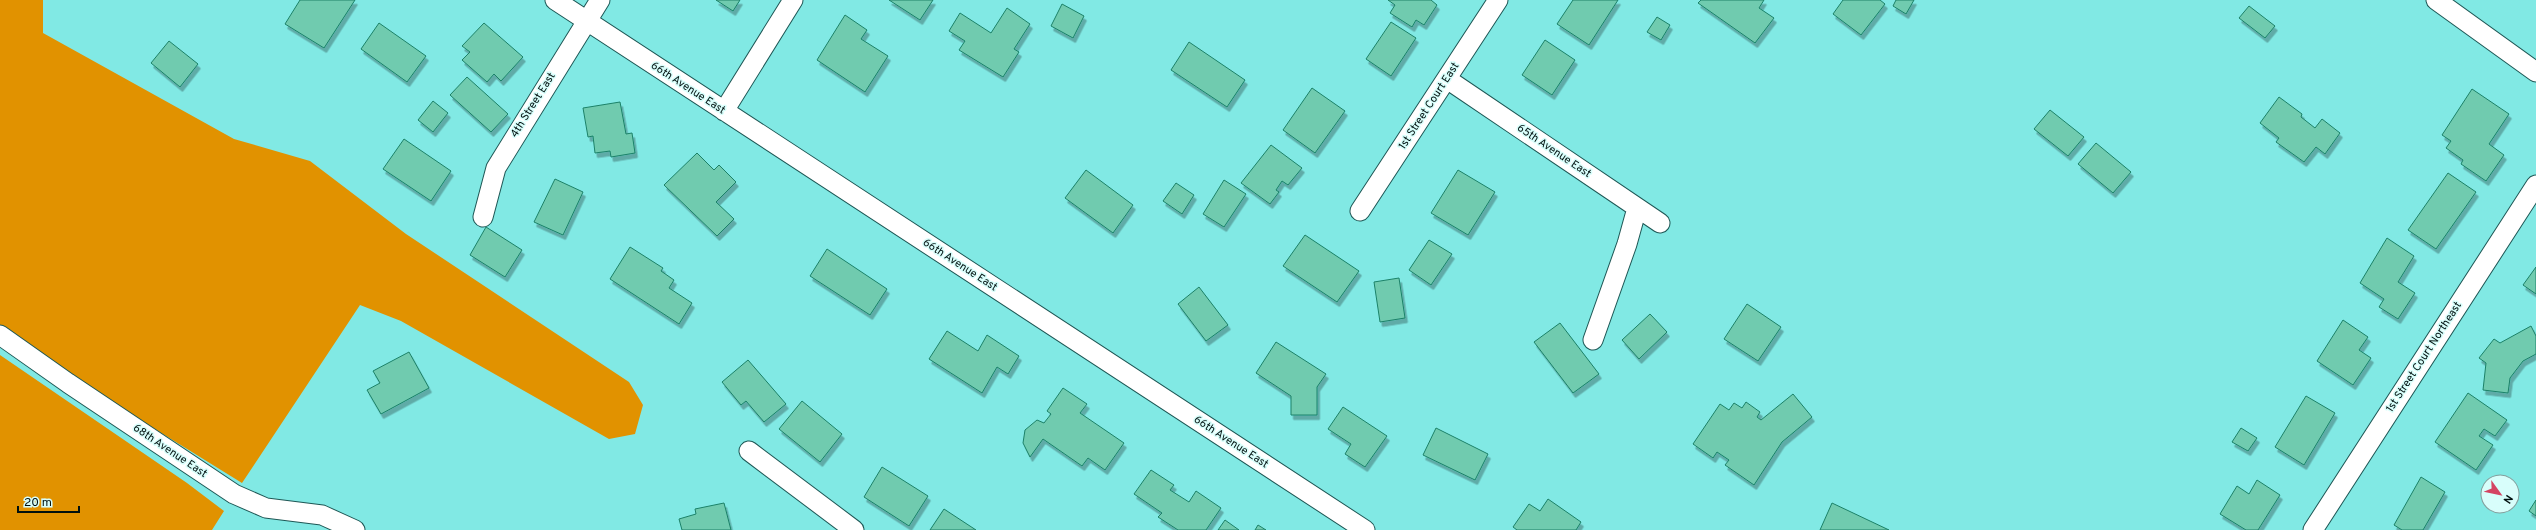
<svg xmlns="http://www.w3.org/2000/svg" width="2536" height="530" viewBox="0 0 2536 530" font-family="Overpass,sans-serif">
	<defs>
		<filter id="shadow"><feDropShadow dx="2.5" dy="4.5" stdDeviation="0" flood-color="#0004"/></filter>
	</defs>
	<rect width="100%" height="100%" fill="#81e9e4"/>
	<path fill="#e19200" d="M0,0H43V33L234,139L310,161L406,234L629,382L643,405L635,434L609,439L401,321L360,305L242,483L74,379L0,327Z
		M0,355L187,483L224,511L212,530H0Z"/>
	<path fill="#70cbaf" stroke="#1c8168" filter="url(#shadow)" d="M300,0H355L324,48L285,24Z
		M716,0H740L733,11Z
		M889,0H933L920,20Z
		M1388,0H1431L1437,5L1424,25L1416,20L1412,27L1390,13L1395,5Z
		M1573,0H1618L1589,45L1557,24Z
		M1701,0H1764L1759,8L1774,18L1755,43L1698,3Z
		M1843,0H1880L1885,4L1861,35L1833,14Z
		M1896,0H1914L1906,14L1893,6Z
		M1062,4L1084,16L1073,38L1051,26Z
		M2249,6L2275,26L2265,38L2239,18Z
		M1007,8L1030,24L1014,49L1019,52L1003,77L959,50L965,41L949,31L960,13L991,33Z
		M845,15L867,30L861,39L888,56L865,92L817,60Z
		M1657,17L1670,25L1661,40L1647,32Z
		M1391,22L1416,38L1391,76L1366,59Z
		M379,23L426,56L407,82L361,49Z
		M484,23L523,57L501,81L494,74L487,82L462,60L470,52L462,46Z
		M1545,40L1575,60L1552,95L1522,75Z
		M169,41L198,64L180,87L151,63Z
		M1189,42L1245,80L1227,107L1171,70Z
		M467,77L508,114L491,132L450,95Z
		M1312,88L1345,111L1315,153L1283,130Z
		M2472,89L2509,114L2489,144L2504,155L2486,181L2461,164L2463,160L2446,148L2451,141L2442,135Z
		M2279,97L2302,114L2301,117L2315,128L2322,119L2340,133L2325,154L2316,147L2304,162L2276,142L2279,138L2260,123Z
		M433,101L448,113L433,132L418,120Z
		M620,102L626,134L632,133L635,153L611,157L610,151L595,153L593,136L588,137L583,108Z
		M2050,110L2084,137L2068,156L2034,129Z
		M404,139L451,171L431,201L383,169Z
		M2096,143L2131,172L2113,193L2078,164Z
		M1271,145L1302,168L1288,185L1282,181L1276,190L1279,192L1270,204L1241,183Z
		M697,153L714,170L719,165L736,182L716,202L734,219L717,236L664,185Z
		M1086,170L1133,205L1113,233L1065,198Z
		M1458,170L1495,192L1468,235L1431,213Z
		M2448,173L2476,192L2436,249L2408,230Z
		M555,179L583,192L563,235L534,222Z
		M1224,180L1246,194L1224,227L1203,214Z
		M1176,183L1194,195L1182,214L1163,201Z
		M486,227L522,250L505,277L470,255Z
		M1305,235L1359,271L1337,302L1283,266Z
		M2387,238L2414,256L2398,282L2415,293L2398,319L2379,307L2384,299L2360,283Z
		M1429,240L1452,254L1431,285L1409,270Z
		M630,247L663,268L661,271L674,280L669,288L692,303L679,324L610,279Z
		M827,249L887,289L870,315L810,276Z
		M2536,267V294L2523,285Z
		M1399,278L1405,318L1380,322L1374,282Z
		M1199,287L1228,325L1206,341L1178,304Z
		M1747,304L1781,327L1758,361L1724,339Z
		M1650,314L1667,332L1639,359L1622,340Z
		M2343,320L2368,337L2359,350L2371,358L2353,385L2317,361Z
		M1560,323L1599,374L1573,393L1534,342Z
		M2531,326L2536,336V354L2523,361L2510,378L2508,393L2483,390L2486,363L2479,358L2494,339L2500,343Z
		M947,331L978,351L987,335L1019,356L1008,374L997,367L982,393L929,359Z
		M1276,342L1326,374L1317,387V415H1291V396L1256,373Z
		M409,352L429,388L381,414L367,390L380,383L373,371Z
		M748,360L786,404L764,422L746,401L741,405L722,382Z
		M1063,388L1087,404L1080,413L1124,443L1105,470L1088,458L1082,466L1043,439L1030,457L1023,443L1025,430L1037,420L1044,423L1051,414L1047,411Z
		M2468,393L2507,420L2495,436L2484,429L2479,436L2493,445L2476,470L2435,442Z
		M1793,394L1812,417L1782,442L1754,485L1725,465L1729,460L1717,452L1713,458L1693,444L1720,404L1729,410L1734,403L1742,408L1746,402L1760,412L1757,417L1761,420Z
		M2306,396L2335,413L2304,465L2275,447Z
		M802,401L842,434L820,462L779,429Z
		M1343,407L1387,436L1365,467L1345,454L1351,444L1328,429Z
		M1436,428L1488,454L1475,480L1423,455Z
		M2241,428L2257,438L2248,451L2232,442Z
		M882,467L928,496L909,526L864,497Z
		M1151,470L1174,485L1170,490L1189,502L1196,491L1221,508L1206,530H1178L1158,517L1162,513L1134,494Z
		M2421,477L2445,492L2423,530H2402L2394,525Z
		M2257,480L2280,495L2258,530H2246L2220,514L2237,486L2249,494Z
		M1548,499L1581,522L1576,530H1517L1513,527L1529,504L1540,511Z
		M2536,500V516L2529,511Z
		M724,503L731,530H682L679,519L696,514L695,509Z
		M1832,503L1889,530H1820Z
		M944,509L976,530H930Z
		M1225,520L1239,530H1218Z
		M1258,525L1266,530H1255Z"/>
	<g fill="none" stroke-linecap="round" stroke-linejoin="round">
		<defs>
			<path id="minor" d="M555,0L1365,530
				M2436,0L2536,72
				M1447,79L1660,223
				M724,111L793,0
				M1360,211L1498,0
				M483,217L496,168L600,0
				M0,335L68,383L234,494L266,508L322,515L355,530
				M1593,340L1627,244L1637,208
				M749,451L854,530
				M2313,530L2536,185"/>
		</defs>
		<use href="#minor" stroke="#1e5755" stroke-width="21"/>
		<use href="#minor" stroke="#fff" stroke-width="19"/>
	</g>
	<g text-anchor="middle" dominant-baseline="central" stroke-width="3" stroke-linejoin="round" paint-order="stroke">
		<g font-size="11" fill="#00100f" stroke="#d8fefb">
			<text transform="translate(688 88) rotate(33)">66th Avenue East</text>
			<text transform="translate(533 105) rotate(-58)">4th Street East</text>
			<text transform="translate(1429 106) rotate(-57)">1st Street Court East</text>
			<text transform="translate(1554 151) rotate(34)">65th Avenue East</text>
			<text transform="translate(960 265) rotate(33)">66th Avenue East</text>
			<text transform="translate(2424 357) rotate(-57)">1st Street Court Northeast</text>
			<text transform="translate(1231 442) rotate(33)">66th Avenue East</text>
			<text transform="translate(170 451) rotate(34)">68th Avenue East</text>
		</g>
	</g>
	<g transform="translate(2500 494) rotate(123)"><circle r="19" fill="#d8fefb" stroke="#829f9d"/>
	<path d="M0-3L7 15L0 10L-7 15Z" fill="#d44463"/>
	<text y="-6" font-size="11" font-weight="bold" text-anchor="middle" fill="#00100f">N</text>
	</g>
	<path d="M18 506v6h61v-6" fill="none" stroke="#00100f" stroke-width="2"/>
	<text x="24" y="506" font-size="12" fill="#00100f" stroke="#d8fefb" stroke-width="3" paint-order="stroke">20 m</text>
</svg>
